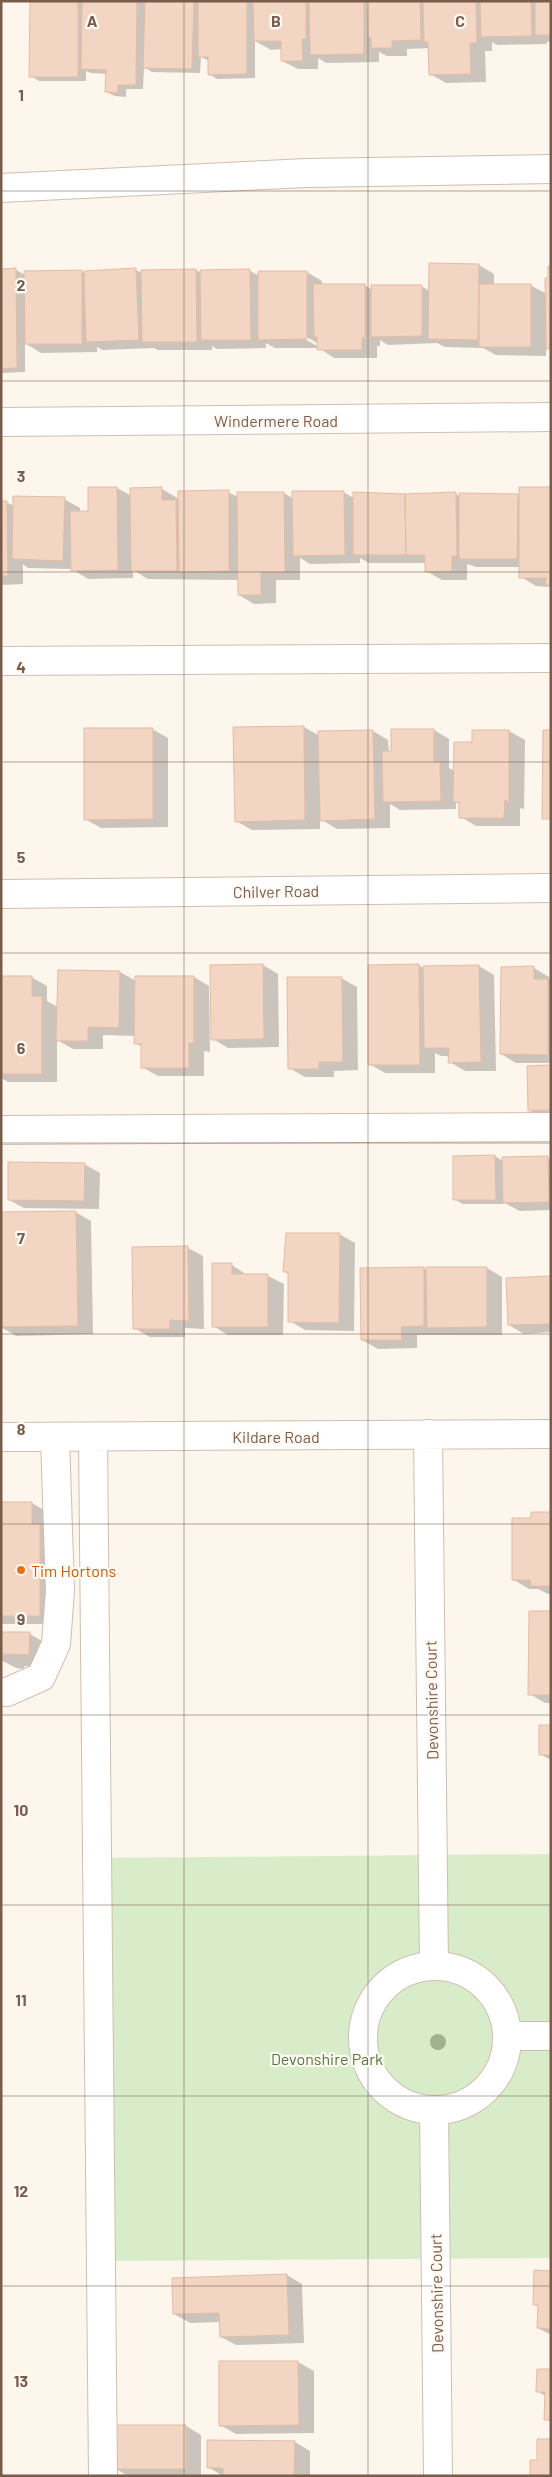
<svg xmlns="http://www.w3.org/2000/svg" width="552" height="2477" viewBox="0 0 552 2477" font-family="Barlow,sans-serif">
	<rect width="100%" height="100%" fill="#fdf6ec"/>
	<path fill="#d8ecc9" d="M551,1854V2258L104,2261L101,1858Z"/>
	<path fill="#0003" fill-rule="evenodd" d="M31,1H551V43L547,41V44L497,45L492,42V51H485L486,82L446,83L430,74V48L407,49V56H387L379,52V62L326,63L318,58V69H298L282,61V49L271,50L255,41V78L217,79L209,74V61L201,57L200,73L152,72L144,67L143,89H126V97L115,96L106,92L107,74L91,73L86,71V81H39L31,76Z
		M479,265L494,274V285H530L547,294L551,267V350L546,347V356L496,355L483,348L445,347L437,343L388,345L380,340V346H377V358H334L319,348H275L266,343V348L217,349L212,346V350H158L154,348L103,350L97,347V352L41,353L25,343V372L1,373V270H16L25,275L136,270L142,273V271L196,270L201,273L249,270L259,276V273L307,272L322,281V286L365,285L372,290L421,286L430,291ZM303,335L319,344V347L301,337Z
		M117,488L132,496L162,489L179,499L228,492L238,497L284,493L294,499L343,492L354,498V494H456L460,497H520L551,488V587L536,586L521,577V567H476L467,564V580H442L426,571V563H369L360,558V563L310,564L300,558V580H276V603L254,604L239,595V580L148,579L133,570V578L88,579L72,569L28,568L23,564V584L1,585V502H6L14,506L64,499L80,508V512H89Z
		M304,727L320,736L373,731L388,740L389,752L434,730L449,739V768L455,771L473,743V731H509L525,740L524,809L520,808V826H476L461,817L460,805L456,802V809L400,810L390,804V828L337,829L320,819V829L252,830L236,821Z
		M152,729L168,738V827L101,828L85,819Z
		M263,965L278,974L279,1047L228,1048L213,1039Z
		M419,965L424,969L479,966L494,975L496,1071H465L450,1062V1056H441L435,1053V1073H385L369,1064Z
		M534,968L549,977L551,982V1063H516L501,1054Z
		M120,972L136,981L194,977L209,986L210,1052L204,1051V1076H158L142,1067V1047L135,1043V1036L103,1035V1049H73L57,1040V1082H8L1,1078V978L31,977L47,986V1001L58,1007Z
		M341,978L357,987L358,1070L334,1071V1077H305L289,1068Z
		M551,1067V1119H545L529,1110Z
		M495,1156L503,1161L547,1157L551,1159V1210L520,1211L503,1202V1204H463L454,1199Z
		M84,1164L100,1173L99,1209L24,1208L9,1200Z
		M75,1212L91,1221L93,1334L16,1336L1,1327Z
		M339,1234L355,1243L354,1331L305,1330L290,1321V1275L284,1271Z
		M188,1248L203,1256L204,1329L185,1328V1337H150L134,1328Z
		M232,1265L247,1275L268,1276L284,1284L283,1335H228L213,1326Z
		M423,1268L427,1270L487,1268L502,1277V1335H417V1348L378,1349L362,1340Z
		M551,1278V1332L524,1334L509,1325Z
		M1,1503H32L47,1512L55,1624H2Z
		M551,1513V1594H548L538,1589H529L514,1580L532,1519Z
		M551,1612V1703H545L530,1694Z
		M1,1633L30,1634L52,1647V1667L25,1666L23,1669L16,1668L1,1660Z
		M551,1726V1760L540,1754Z
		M1,1867H2V1900H1Z
		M551,2272V2335L538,2328L539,2307L534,2304Z
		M287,2275L302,2284L304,2343L236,2345L221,2337L220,2322L190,2323L174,2314Z
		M220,2362H298L314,2371V2433L236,2434L220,2425Z
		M551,2370V2422L546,2419L547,2397L537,2391Z
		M186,2426L201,2435V2476H128L116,2469Z
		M295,2442L310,2451V2476H223L208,2467Z"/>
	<path fill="#f3d5c3" stroke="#e6bba3" d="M30,1H78V77H29Z
		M82,1H137L136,85H118V93L105,92L106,70L81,69Z
		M145,1H194L192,69L143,68Z
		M198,1H247V74L208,75V57H198Z
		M253,1H306V39H302L303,61H281V41H254Z
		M309,1H364V54L310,55Z
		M367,1H420L421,40L392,41V48H371V38H368Z
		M423,1H476L477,43H470L471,74L429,75L428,42H424Z
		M480,1H531L532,36L481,37Z
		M535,1H551V35H535Z
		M429,263L479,264L478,340L428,339Z
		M548,266H551V349H546L545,278H548Z
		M16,268L17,368L1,369V269Z
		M136,268L139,340L86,342L84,271Z
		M196,269L197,342H142L141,270Z
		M250,269L251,340H201L200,270Z
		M82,270V344H25L24,271Z
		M258,271H307V339L258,340Z
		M313,284H365V338H362V350H317V337H314Z
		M479,284H531V347H479Z
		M371,285H422V336L371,337Z
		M88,487H117L118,570L71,571L70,511H88Z
		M162,487V500H176L177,571H131L130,488Z
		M519,487H551V585H545L546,578H519Z
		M229,490V571L179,572L178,491Z
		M292,491H344L345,555L293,556Z
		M237,492H284L285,572H261V595H238Z
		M353,492L405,494L406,555H353Z
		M456,492L457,556H452V571L425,572V555H406L405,494Z
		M459,493L518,494L517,559H459Z
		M13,496L65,497L63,561L12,559Z
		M1,501H7L8,576H1Z
		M304,726L305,820L235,822L233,727Z
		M84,728H153V819L84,820Z
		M391,729H434V762H440L441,801L383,802L382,751H391Z
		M373,730L375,819L320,821L318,731Z
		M472,730H509V802L505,800L504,818H459V802H453L454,742H472Z
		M543,730H551V819H542Z
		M263,964L264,1039L211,1040L210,965Z
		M419,964L420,1065H368V965Z
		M479,965L481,1062L448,1063L449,1048H424L423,966Z
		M534,966V979H548V1055L500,1054L501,967Z
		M58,970L120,971L119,1028L88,1027V1041H56Z
		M1,976H32V996H42V1074H1Z
		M135,976H194V1043H189V1068H141V1044H134Z
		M287,977H342L343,1062H319V1069H288Z
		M551,1065V1110L528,1111L527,1066Z
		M495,1155L496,1200H453V1156Z
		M548,1156L549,1202L503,1203L502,1157Z
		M8,1162L85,1163L84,1201L8,1200Z
		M76,1211L78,1326L1,1327V1212Z
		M286,1233H340L339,1323L288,1322V1272H283Z
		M188,1246L189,1321L170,1320V1329H133L132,1247Z
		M212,1263H232V1274H268V1327H212Z
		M424,1267V1326L401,1327L402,1340H361L360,1268Z
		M426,1267H487V1327L427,1328Z
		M551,1276V1324L508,1325L506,1278Z
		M1,1502H32V1524H40V1616H1Z
		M531,1512H551V1586H531L530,1580H512V1518H531Z
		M529,1611H551V1695H528Z
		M1,1632H30L29,1655L1,1654Z
		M539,1725H551V1755H539Z
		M534,2270L551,2271V2329L537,2328L538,2305H533Z
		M287,2274L289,2335L220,2337L219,2313L173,2314L172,2278Z
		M219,2361H298L299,2425L219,2426Z
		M537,2369H551V2420H544L545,2392H536Z
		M115,2425H186V2469H114Z
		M537,2439H551V2476H530V2460H537Z
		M207,2440L295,2441L294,2476H223V2468H207Z"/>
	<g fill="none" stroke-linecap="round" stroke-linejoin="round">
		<defs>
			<path id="minor" d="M1,188L307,173L551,169
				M1,422L551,417
				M1,661L551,658
				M1,894L551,888
				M1,1130L551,1127
				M428,1434L434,1966
				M1,1437L551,1434
				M93,1437L103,2476
				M1,1692H7L41,1677L56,1644L60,1591L55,1437
				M363 2038a72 72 0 1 1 144 0a72 72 0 1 1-144 0Z
				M507,2036H551
				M434,2110L438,2476"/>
		</defs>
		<use href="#minor" stroke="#d1beb0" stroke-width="30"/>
		<use href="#minor" stroke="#fff" stroke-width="28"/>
	</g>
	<circle fill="#a0b28e" cx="438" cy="2042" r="8"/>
	<path fill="none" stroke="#7a5c4d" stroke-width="1" stroke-opacity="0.55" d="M184,1V2476M368,1V2476M1,191H551M1,381H551M1,572H551M1,762H551M1,953H551M1,1143H551M1,1334H551M1,1524H551M1,1715H551M1,1905H551M1,2096H551M1,2286H551"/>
	<circle fill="#e8710a" stroke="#fffaf3" stroke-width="2" cx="21" cy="1570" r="5"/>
	<g text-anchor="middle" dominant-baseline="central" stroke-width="4.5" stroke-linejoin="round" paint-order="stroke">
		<g font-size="16" fill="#7a5c4d" stroke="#fffaf3">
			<text x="276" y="420">Windermere Road</text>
			<text transform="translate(276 891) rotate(-1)">Chilver Road</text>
			<text x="276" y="1436">Kildare Road</text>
			<text transform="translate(431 1700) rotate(-91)">Devonshire Court</text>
			<text transform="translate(436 2293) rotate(-91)">Devonshire Court</text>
		</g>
		<g font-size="16" fill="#c56008" stroke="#fffaf3" text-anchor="start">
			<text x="31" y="1570">Tim Hortons</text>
		</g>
		<g font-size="16" fill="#537a41" stroke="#fffaf3">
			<text x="327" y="2058">Devonshire Park</text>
		</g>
	</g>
	<g font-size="16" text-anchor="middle" font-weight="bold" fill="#7a5c4d" stroke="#fffaf3" stroke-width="4.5" stroke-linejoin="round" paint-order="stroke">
		<text x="92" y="27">A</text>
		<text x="276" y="27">B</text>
		<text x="460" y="27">C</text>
		<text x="21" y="101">1</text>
		<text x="21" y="291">2</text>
		<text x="21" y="482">3</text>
		<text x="21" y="673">4</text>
		<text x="21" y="863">5</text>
		<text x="21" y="1054">6</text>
		<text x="21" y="1244">7</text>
		<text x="21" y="1435">8</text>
		<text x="21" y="1625">9</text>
		<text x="21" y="1816">10</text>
		<text x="21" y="2006">11</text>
		<text x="21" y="2197">12</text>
		<text x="21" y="2387">13</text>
	</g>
	<rect width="552" height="2477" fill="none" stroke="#7a5c4d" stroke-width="5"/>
</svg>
